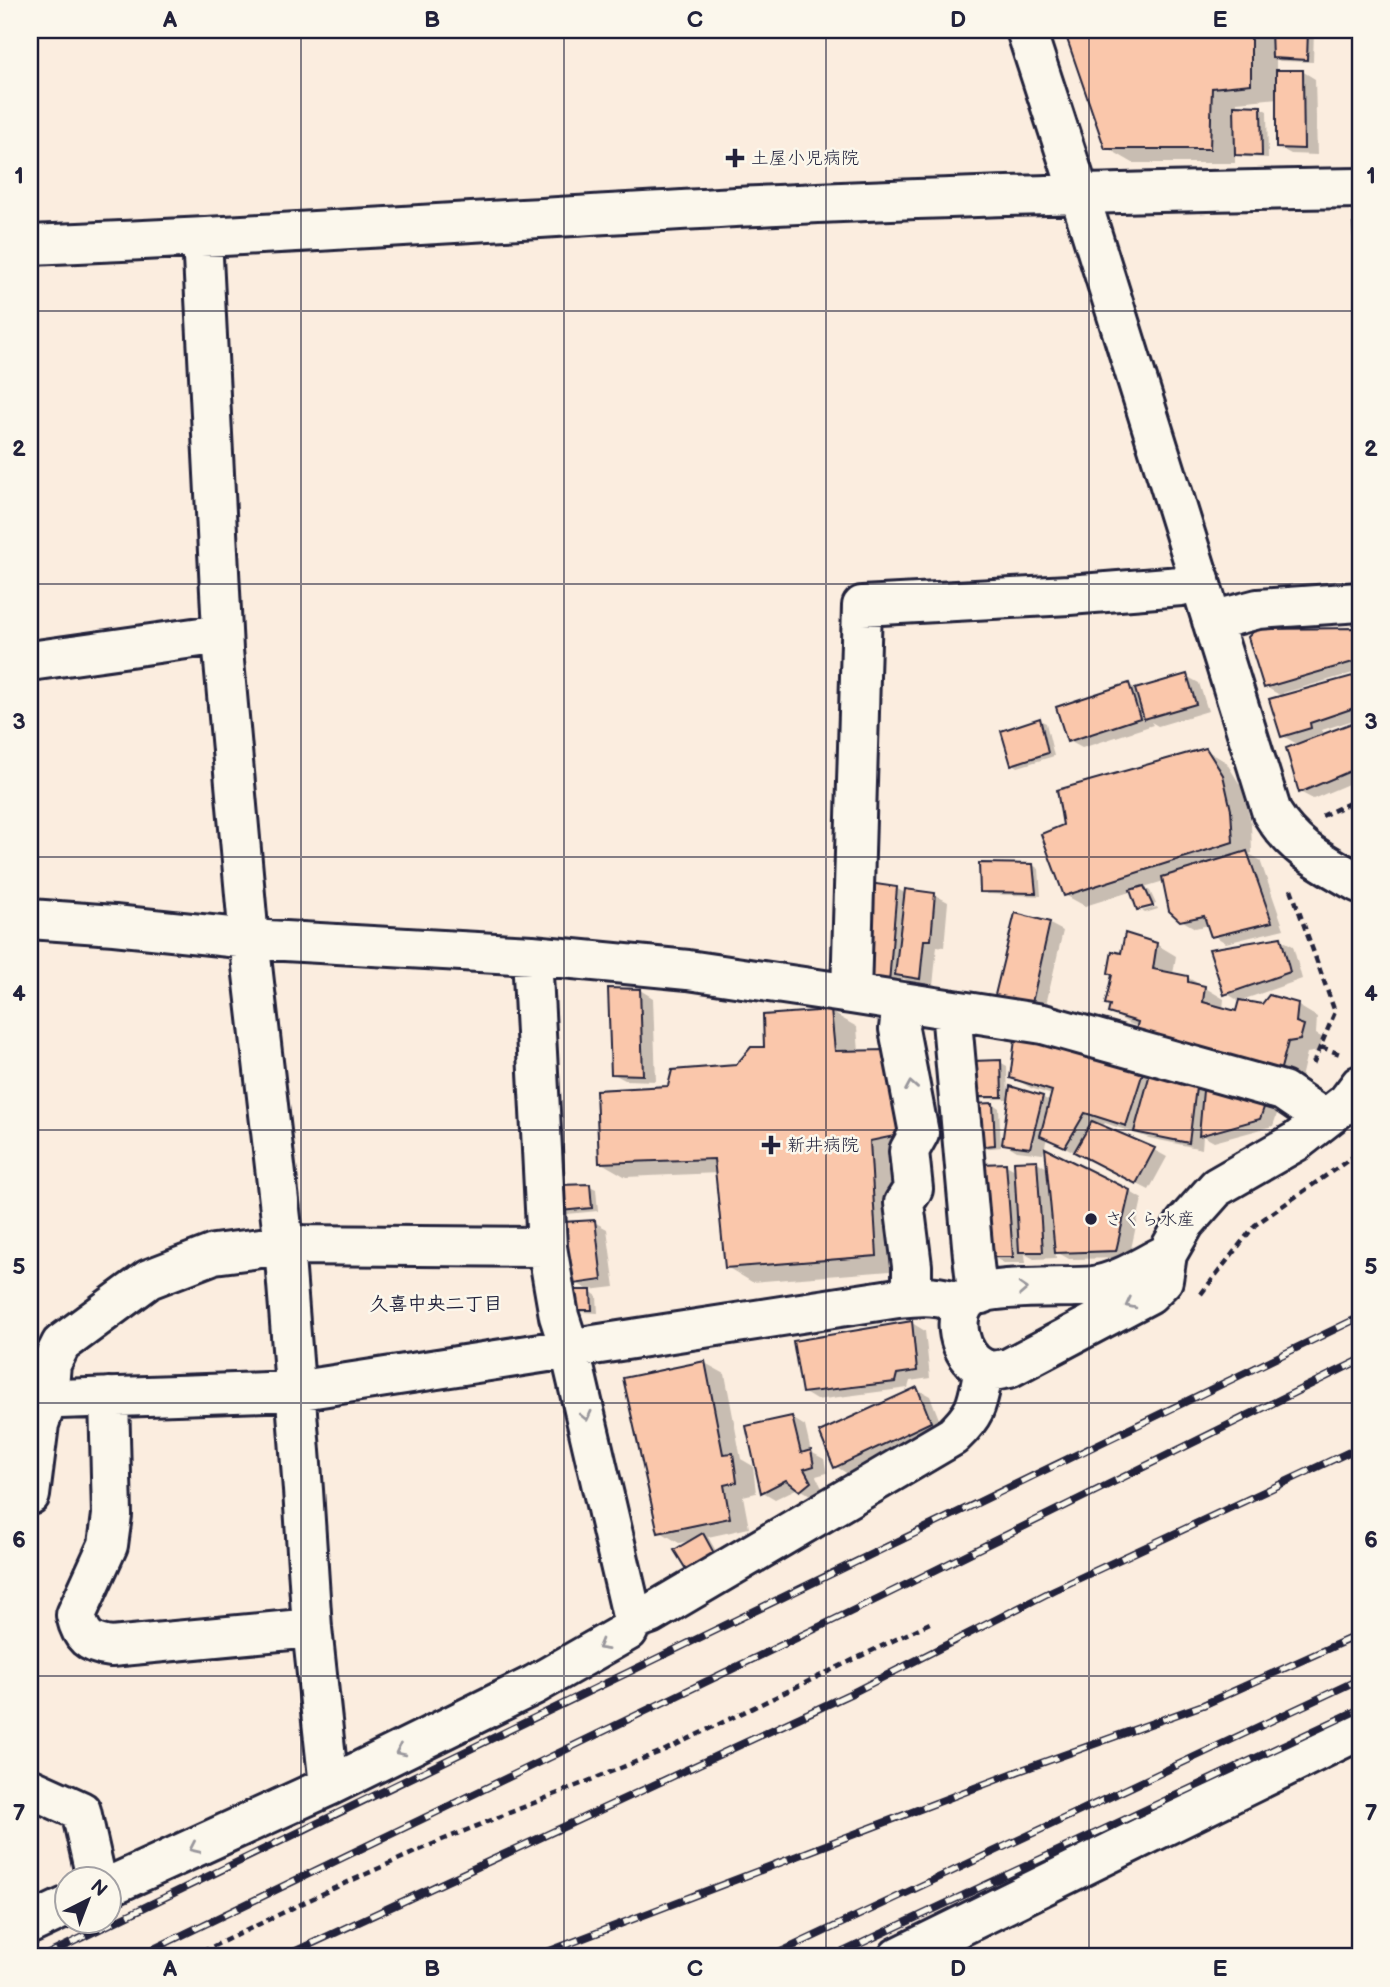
<svg xmlns="http://www.w3.org/2000/svg" width="1390" height="1987" viewBox="0 0 1390 1987" font-family="'Balsamiq Sans','Klee One',sans-serif">
	<rect width="100%" height="100%" fill="#fbeddf"/>
	<filter id="ink" filterUnits="userSpaceOnUse"><feTurbulence type="fractalNoise" baseFrequency=".0143" numOctaves="2"/><feDisplacementMap in="SourceGraphic" scale="14" xChannelSelector="R" yChannelSelector="G"/><feConvolveMatrix kernelMatrix="1 2 1 2 8 2 1 2 1" color-interpolation-filters="sRGB"/></filter>
	<g filter="url(#ink)">
		<path fill="#0003" d="M1066,30H1314L1313,62L1280,61L1276,59V72L1302,71L1315,79L1317,155L1291,154L1278,147V98L1237,102V107L1261,108L1267,111L1268,158L1243,157L1235,153V163H1133L1107,148Z
			M1360,630V671L1283,693L1284,697L1360,676V718L1322,730L1323,736L1360,722V779L1313,799L1300,792L1299,745L1283,736V697L1266,687L1256,631Z
			M1186,676L1199,683L1208,711L1158,726L1151,722L1153,725L1082,748L1069,741L1129,685L1138,690Z
			M1040,720L1046,723L1054,756L1018,767L1012,763Z
			M1206,750L1226,762L1242,788L1251,823L1252,853L1249,854L1260,860L1284,929L1226,943L1213,935L1209,925L1195,928L1181,920L1164,881L1144,887L1150,891L1156,904L1141,908V910L1139,909L1133,891L1085,906L1065,895Z
			M1033,865L1039,869L1041,896L988,894L981,891Z
			M896,888L906,894L935,895L948,902L944,947L937,946L933,986L910,982L903,978L902,990L878,985Z
			M1157,907L1158,909L1145,913L1142,911Z
			M1050,924L1063,931L1045,1009L1010,1002L997,994Z
			M1280,939L1293,946L1302,979L1239,1001L1226,993Z
			M1156,944L1176,956L1173,974L1187,977L1224,999L1223,1009L1237,1013L1263,1006L1297,1005L1317,1017L1316,1034L1323,1038L1319,1051L1307,1053L1300,1082L1130,1024L1110,1012L1122,955Z
			M640,990L653,998L656,1081L625,1080L612,1073Z
			M831,1012L857,1027L859,1052L924,1149L903,1270L752,1282L727,1267L718,1173L626,1177L600,1162L670,1088L737,1066Z
			M1018,1034L1279,1108L1273,1126L1214,1142L1203,1136L1202,1149L1149,1138L1105,1123L1102,1128L1154,1150L1167,1157L1149,1190L1047,1138L1043,1154L1017,1151L1004,1143L1042,1097L1051,1102L1052,1095L1031,1088L1012,1077Z
			M1000,1062L1007,1066L1008,1099H981L975,1096Z
			M993,1104L999,1108L1001,1147L982,1149L974,1106Z
			M1037,1162L1049,1169L1129,1191L1142,1199L1129,1258L1069,1259L1055,1251L1056,1258L1034,1259L1025,1254L1026,1263H1004L991,1256L1006,1165L1017,1171Z
			M590,1186L596,1189L598,1211L567,1214L561,1210Z
			M594,1222L607,1229L615,1287L589,1290L576,1283L572,1269L566,1266L570,1250Z
			M591,1292L597,1296L598,1313L580,1312L574,1309Z
			M912,1323L925,1331L930,1378L910,1381L908,1388L816,1400L803,1392Z
			M705,1363L725,1374L741,1459L753,1466L756,1493L743,1496L749,1528L708,1537L720,1558L693,1540L679,1543L659,1531Z
			M917,1389L930,1396L943,1429L848,1474L835,1466Z
			M792,1418L805,1426L811,1452L824,1459L827,1473L816,1476L823,1490L814,1497L798,1488L775,1499L763,1492Z"/>
		<path fill="#fac7ab" stroke="#22223b" stroke-width="2" d="M1064,30H1251V84L1212,88L1210,149H1105Z
			M1271,30H1308L1307,60L1272,58Z
			M1276,70H1303L1304,149L1276,148Z
			M1234,105L1261,106L1262,156L1235,155Z
			M1353,224H1360V318Z
			M1360,628V660L1264,688L1248,637L1256,629Z
			M1187,674L1196,704L1144,719L1135,689Z
			M1360,674V706L1310,723L1311,728L1281,737L1269,699Z
			M1129,683L1140,718L1067,742L1056,707Z
			M1040,718L1048,753L1011,765L1001,731Z
			M1360,720V767L1299,793L1286,748Z
			M1206,748L1223,775L1231,810L1233,842L1064,896L1041,834L1063,825L1057,790Z
			M1247,851L1272,922L1211,937L1204,916L1180,921L1169,911L1162,877Z
			M979,863L1033,864L1036,893L980,892Z
			M869,883L897,887L889,983L863,978Z
			M1144,886L1153,906L1137,910L1130,890Z
			M905,889L935,893L931,940H924L920,979L895,975Z
			M1015,913L1050,922L1032,1003L995,995Z
			M1125,933L1157,943L1153,969L1188,976V982L1205,986L1203,1002L1236,1011L1239,1000L1262,1004L1269,995L1298,1003L1296,1022L1304,1025L1300,1040L1288,1042L1280,1072L1136,1030L1138,1022L1108,1013L1110,1005L1105,1004L1112,975L1108,973L1112,951L1121,953Z
			M1281,937L1290,972L1224,995L1209,949Z
			M608,988L640,989L643,1075L611,1074Z
			M831,1010L835,1051L888,1050L899,1135L870,1141L877,1256L725,1268L714,1159L599,1163L596,1090L668,1086L672,1070L736,1065L751,1047H764L763,1015Z
			M1016,1032L1145,1066L1126,1126L1085,1113L1065,1147L1040,1136L1052,1091L1010,1078Z
			M1001,1060L1002,1097H973L972,1061Z
			M1152,1066L1197,1079L1189,1143L1134,1132Z
			M1204,1079L1267,1099L1260,1119L1199,1136Z
			M1010,1086L1043,1096L1030,1148L1002,1144Z
			M993,1103L995,1145L975,1147L972,1104Z
			M1092,1121L1155,1148L1136,1184L1074,1152Z
			M1045,1148L1130,1190L1116,1251L1055,1253Z
			M1037,1160L1043,1252H1019L1014,1161Z
			M1006,1163L1013,1257H989L982,1164Z
			M590,1184L592,1208L560,1211V1185Z
			M595,1220L602,1280L574,1284L570,1267H564L563,1249L568,1248L563,1222Z
			M572,1290H591L592,1310H573Z
			M912,1321L917,1371L897,1374L895,1382L802,1393L793,1341Z
			M705,1361L723,1454L733,1453L737,1482L724,1485L730,1518L658,1533L623,1378Z
			M917,1387L931,1422L834,1468L819,1432Z
			M792,1416L801,1453L811,1450L814,1466L804,1469L811,1482L800,1491L786,1480L761,1493L746,1426Z
			M703,1533L715,1555L687,1571L674,1550Z"/>
		<g fill="none" stroke-linecap="round" stroke-linejoin="round">
			<defs>
				<path id="minor" d="M1026,30L1079,193L1272,813C1294,849 1324,863 1359,883
					M202,238L223,650L249,939L284,1245L303,1490L312,1628L329,1786
					M30,245C293,235 555,215 818,203C999,195 1180,191 1360,188
					M1212,621L1258,609L1360,602
					M30,661L222,634
					M30,919L114,925L249,939L532,955L688,970L851,994L1043,1024L1283,1091L1324,1119
					M851,994L862,606L1069,595L1181,586L1200,579
					M902,1002L899,1029L919,1133L909,1151L913,1189L904,1203L912,1266V1296
					M951,1010L973,1256L976,1282L982,1294
					M1167,1254C1144,1265 1120,1282 1094,1286C1067,1289 991,1284 972,1297C948,1312 959,1358 983,1368C991,1372 1001,1370 1009,1368L1149,1294L1163,1280L1167,1254L1185,1223L1217,1187L1297,1141L1347,1102L1360,1085
					M109,1397L112,1515L108,1545L76,1615C81,1637 89,1644 111,1647L312,1628
					M30,1400L295,1391L898,1298C924,1295 939,1295 964,1304
					M30,1495L39,1424L48,1398L51,1364L61,1344L149,1279L214,1254L284,1245L547,1247
					M633,1620L650,1614L953,1436C979,1411 977,1402 984,1369
					M30,1788L81,1811L96,1878
					M108,1887L329,1786L534,1685L628,1631L633,1620L570,1350L559,1316L547,1247L532,955
					M30,1924L66,1907
					M898,1957L1360,1730"/>
			</defs>
			<use href="#minor" stroke="#22223b" stroke-width="44"/>
			<path stroke="#22223b" stroke-width="4.5" stroke-dasharray="7 5" stroke-linecap="butt" d="M1322,816L1360,798
				M1291,889L1335,1012L1313,1064
				M1321,1047L1340,1054
				M1201,1294L1255,1225L1360,1152
				M191,1957L328,1891L442,1840L665,1750L934,1621"/>
			<use href="#minor" stroke="#fbf7ec" stroke-width="38"/>
			<defs>
				<path id="rail" d="M42,1957C481,1743 921,1531 1360,1317
					M137,1957L881,1597L1360,1360
					M283,1957L852,1693L1054,1590L1360,1447
					M534,1957L1019,1771L1203,1705L1360,1634
					M770,1957L1360,1679
					M832,1957L1360,1709"/>
			</defs>
			<use href="#rail" stroke="#22223b" stroke-width="8"/>
			<use href="#rail" stroke="#fbf7ec" stroke-width="5" stroke-dasharray="16" stroke-linecap="butt"/>
		</g>
		<defs><path id="oneway-chevron" d="M-2-3.5L2.5 0L-2 3.5" fill="none" stroke-width="1.6" stroke-linecap="round" stroke-linejoin="round" transform="scale(1.75)"/></defs>
		<g stroke="#99979c">
			<use href="#oneway-chevron" transform="translate(911 1086) rotate(-100)"/>
			<use href="#oneway-chevron" transform="translate(1023 1289) rotate(-3)"/>
			<use href="#oneway-chevron" transform="translate(1130 1304) rotate(153)"/>
			<use href="#oneway-chevron" transform="translate(586 1416) rotate(77)"/>
			<use href="#oneway-chevron" transform="translate(602 1646) rotate(150)"/>
			<use href="#oneway-chevron" transform="translate(400 1751) rotate(154)"/>
			<use href="#oneway-chevron" transform="translate(194 1848) rotate(155)"/>
		</g>
	</g>
	<path fill="none" stroke="#22223b" stroke-width="2" stroke-opacity="0.55" d="M301,30V1957M564,30V1957M826,30V1957M1089,30V1957M30,311H1360M30,584H1360M30,857H1360M30,1130H1360M30,1403H1360M30,1676H1360"/>
	<g fill="#22223b" stroke="#fbf7ec" stroke-width="2.5">
		<path d="M731.5 147.5h7v7h7v7h-7v7h-7v-7h-7v-7h7z"/>
		<path d="M767.5 1134.5h7v7h7v7h-7v7h-7v-7h-7v-7h7z"/>
		<circle cx="1091" cy="1219" r="7"/>
	</g>
	<g text-anchor="middle" dominant-baseline="central" stroke-width="5" stroke-linejoin="round" paint-order="stroke">
		<g font-size="18" fill="#22223b" stroke="#fbf7ec" text-anchor="start">
			<text x="751" y="158">土屋小児病院</text>
			<text x="787" y="1145">新井病院</text>
			<text x="1105" y="1219">さくら水産</text>
		</g>
		<g font-size="19" font-weight="bold" fill="#22223b" stroke="#fbf7ec">
			<text x="436" y="1304">久喜中央二丁目</text>
		</g>
	</g>
	<rect width="1390" height="1987" fill="none" stroke="#fbf7ec" stroke-width="77"/>
	<g transform="translate(88 1900) rotate(42)"><circle r="33" fill="#fbf7ec" stroke="#a4a2a5" stroke-width="2"/>
	<path d="M0-5L12 26L0 18L-12 26Z" fill="#22223b"/>
	<text y="-10" font-size="19" font-weight="bold" text-anchor="middle" fill="#22223b">N</text>
	</g>
	<rect x="38" y="38" width="1314" height="1910" fill="none" stroke="#22223b" stroke-width="2.5"/>
	<g font-size="23" text-anchor="middle" font-weight="bold" fill="#22223b">
		<text x="170" y="27">A</text>
		<text x="432" y="27">B</text>
		<text x="695" y="27">C</text>
		<text x="958" y="27">D</text>
		<text x="1220" y="27">E</text>
		<text x="19" y="183">1</text>
		<text x="1371" y="183">1</text>
		<text x="19" y="456">2</text>
		<text x="1371" y="456">2</text>
		<text x="19" y="729">3</text>
		<text x="1371" y="729">3</text>
		<text x="19" y="1001">4</text>
		<text x="1371" y="1001">4</text>
		<text x="19" y="1274">5</text>
		<text x="1371" y="1274">5</text>
		<text x="19" y="1547">6</text>
		<text x="1371" y="1547">6</text>
		<text x="19" y="1820">7</text>
		<text x="1371" y="1820">7</text>
		<text x="170" y="1976">A</text>
		<text x="432" y="1976">B</text>
		<text x="695" y="1976">C</text>
		<text x="958" y="1976">D</text>
		<text x="1220" y="1976">E</text>
	</g>
</svg>
